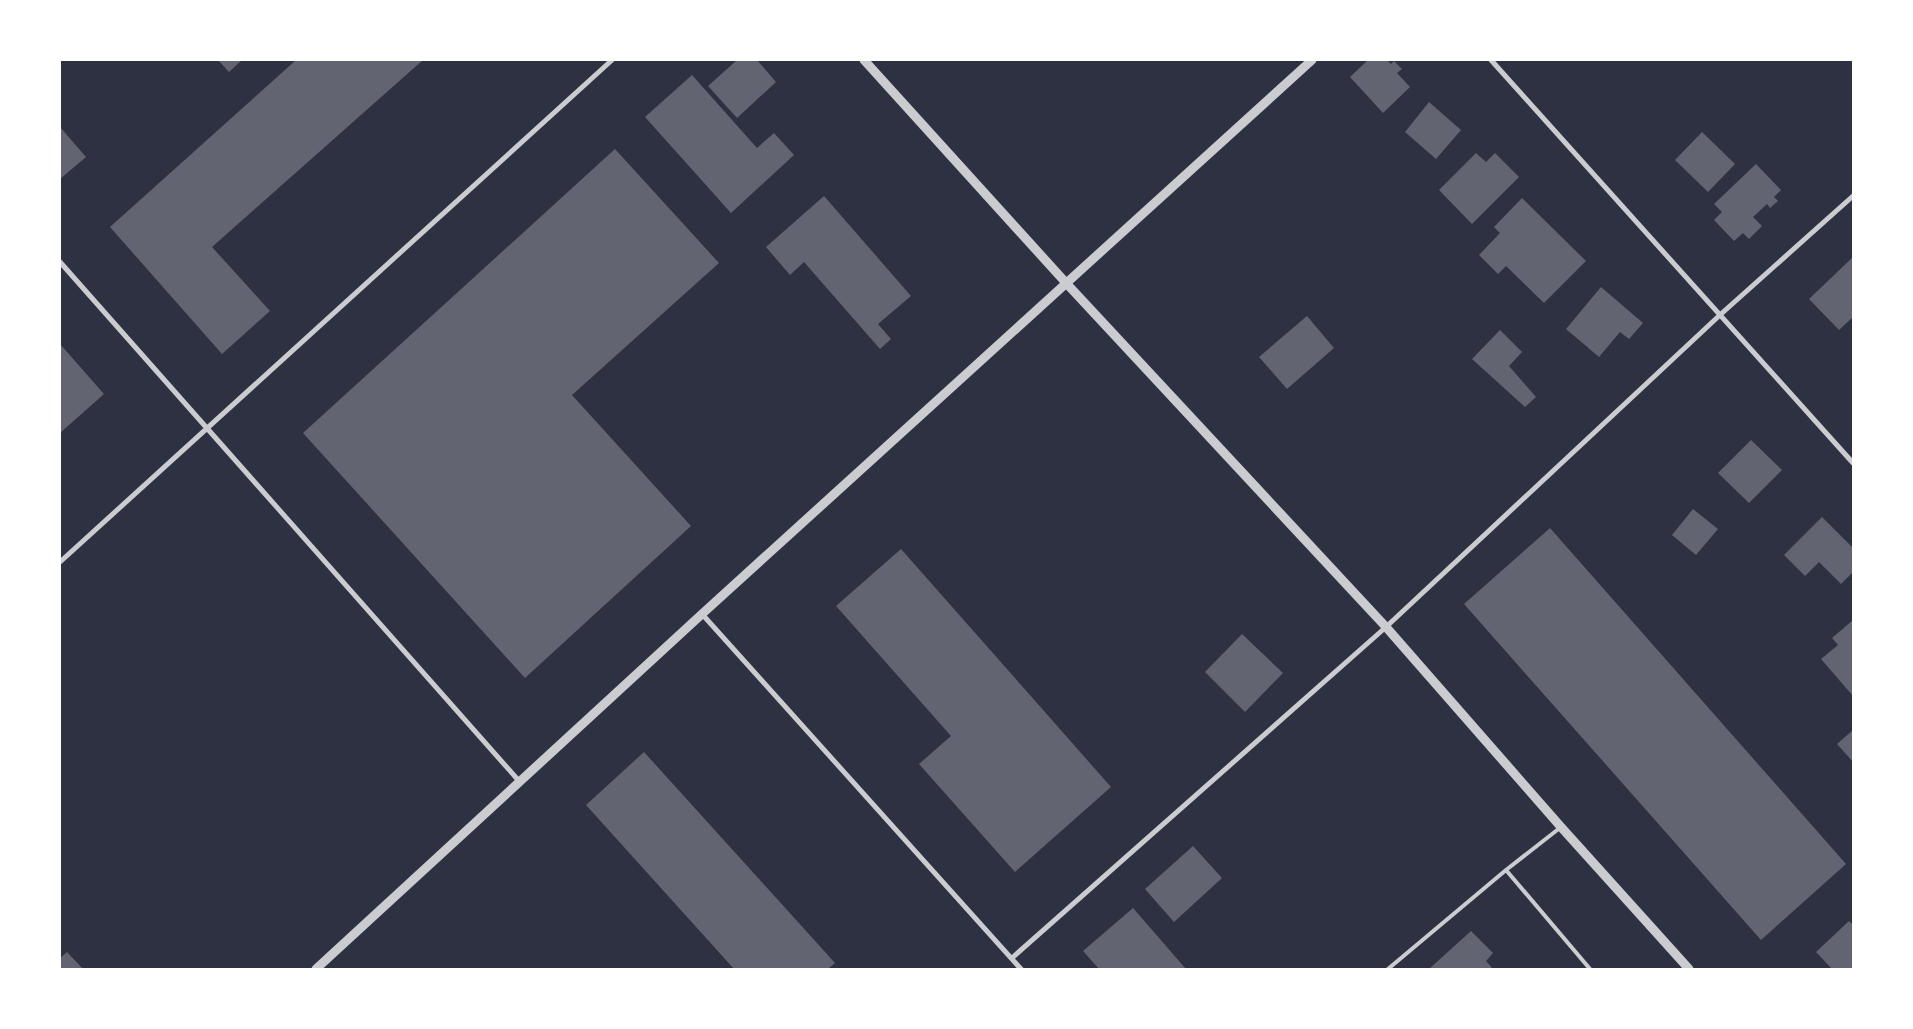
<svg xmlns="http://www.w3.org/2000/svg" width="1913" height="1029" viewBox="0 0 1913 1029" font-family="'Work Sans',sans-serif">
	<rect width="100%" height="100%" fill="#2d3142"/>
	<path fill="#626471" d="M218,60H242L229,72Z
		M296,60H423L212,247L270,311L222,354L110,227Z
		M737,60H757L776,82L737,118L708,86Z
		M1368,60H1387L1391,64L1394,61L1402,69L1397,73L1410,87L1383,113L1350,77Z
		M692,75L757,148L774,133L794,155L731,213L645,117Z
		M1429,102L1461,130L1436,159L1405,132Z
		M60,127L86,157L60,179Z
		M1702,132L1735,164L1708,192L1675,160Z
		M615,149L719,263L572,395L691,526L525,678L303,433Z
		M1476,153L1486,162L1495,153L1519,177L1472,224L1439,190Z
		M1756,164L1781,190L1774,197L1778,201L1770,208L1767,204L1753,217L1762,226L1749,239L1743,233L1734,241L1714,220L1722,212L1714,204Z
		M824,196L911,296L878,324L891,339L880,349L804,262L790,275L766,247Z
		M1522,198L1586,261L1544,303L1506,266L1498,274L1479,255L1500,233L1494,227Z
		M1853,257V317L1839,330L1809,299Z
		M1601,287L1643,323L1629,339L1620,332L1599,357L1566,329Z
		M1307,316L1334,348L1287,389L1259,357Z
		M1500,330L1522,352L1509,366L1536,397L1525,407L1472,359Z
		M60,344L104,394L60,433Z
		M1751,440L1782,470L1749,503L1718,473Z
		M1693,509L1718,529L1696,555L1672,535Z
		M1822,517L1853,548V572L1841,584L1819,562L1805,576L1784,555Z
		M1550,528L1846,864L1761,940L1464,604Z
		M901,549L1111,787L1015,872L919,764L951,736L836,606Z
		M1853,620V696L1821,659L1838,645L1832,638Z
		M1242,634L1283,673L1245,712L1205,672Z
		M1853,730V762L1837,744Z
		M644,752L835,963L828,969H734L586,805Z
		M1193,846L1222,878L1174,922L1145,889Z
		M1133,908L1186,969H1099L1083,951Z
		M1849,921L1853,925V969H1832L1816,952Z
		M1471,931L1493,953L1486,961L1493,969H1429Z
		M67,952L83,969H60V958Z"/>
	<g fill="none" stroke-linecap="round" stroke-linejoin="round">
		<path stroke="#caccd0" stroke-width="4" d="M1561,827L1506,870L1590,969
			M1388,969L1506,870"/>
		<path stroke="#caccd0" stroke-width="5" d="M1491,60L1853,463
			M60,262L519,781
			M60,562L612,60
			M702,614L1021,969
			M1012,958L1386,627L1721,314L1853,196"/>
		<path stroke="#caccd0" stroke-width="9" d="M864,60L1067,284L1386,627L1561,827L1689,969
			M316,969L702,614L1312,60"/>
	</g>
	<rect width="1913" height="1029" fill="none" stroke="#ffffff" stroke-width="122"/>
</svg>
